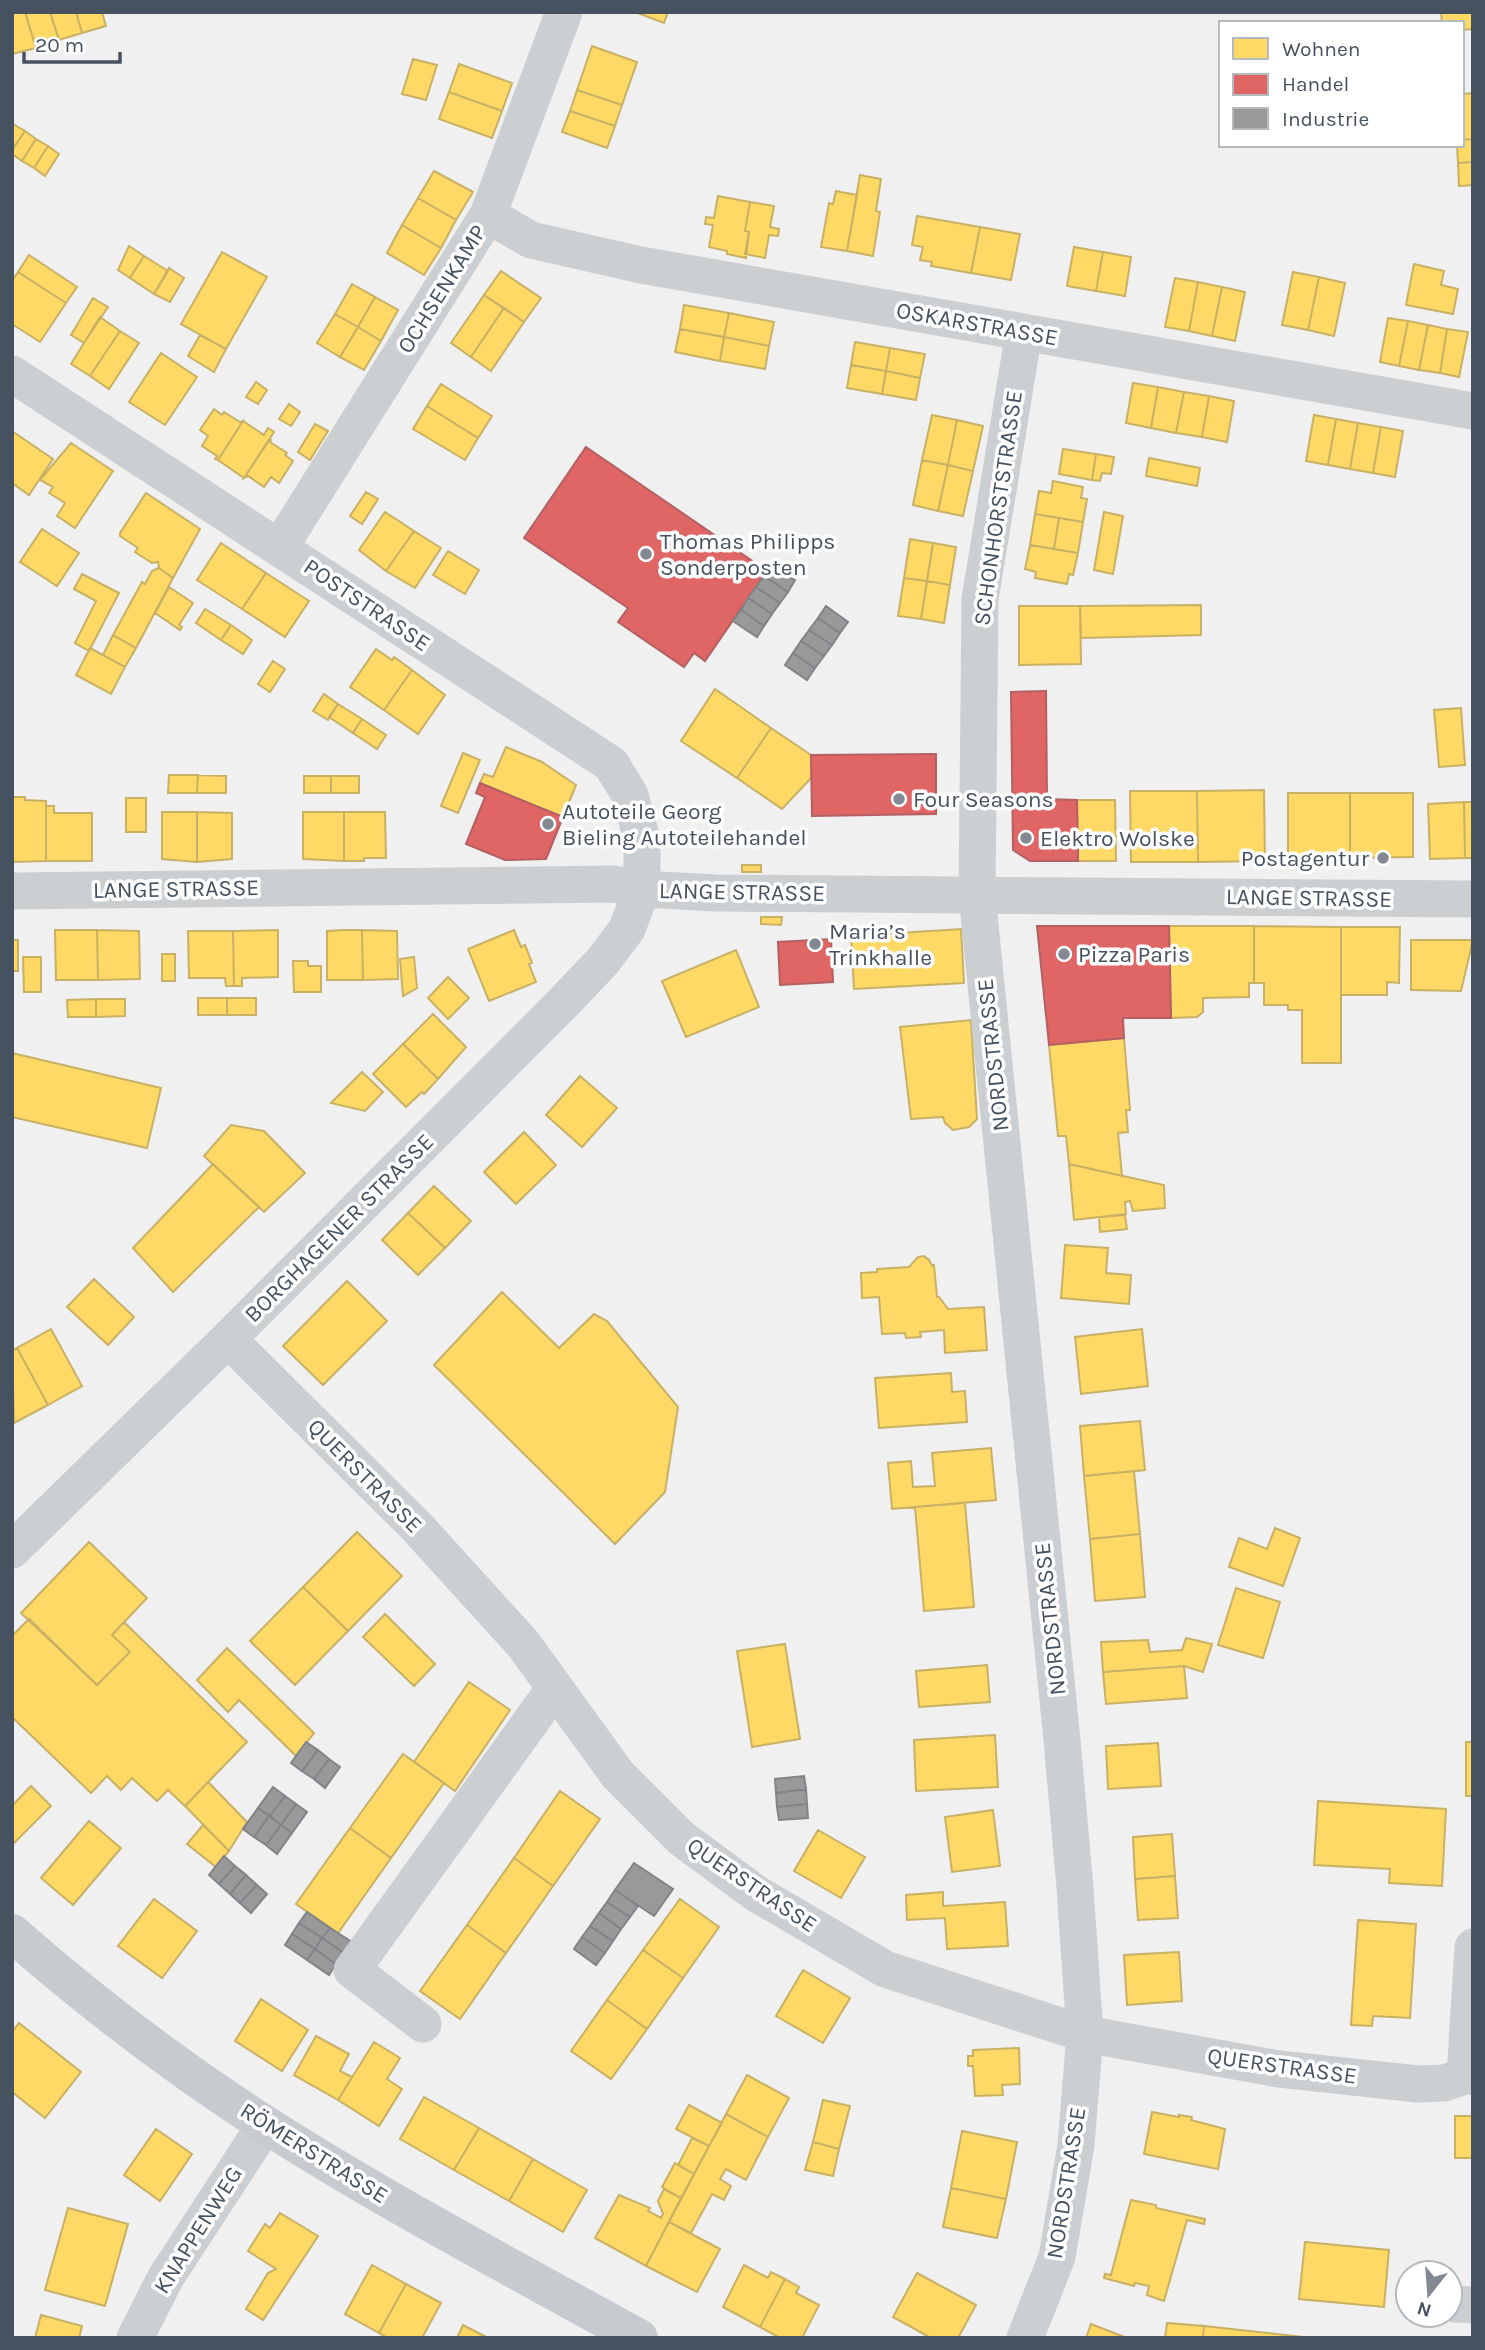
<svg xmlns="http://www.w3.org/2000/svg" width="1485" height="2350" viewBox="0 0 1485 2350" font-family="Karla,sans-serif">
	<rect width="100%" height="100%" fill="#f1f0f0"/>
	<path fill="#ffd966" stroke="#c8b064" stroke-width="2" d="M12,12H25L36,48L12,54Z
		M25,12H50L59,40L36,48Z
		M50,12H76L82,33L59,40Z
		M76,12H102L106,26L82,33Z
		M635,12H668L664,23Z
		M1441,12H1473V29L1462,30V23H1442Z
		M592,46L637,62L622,105L577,90Z
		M413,59L437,65L426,100L402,94Z
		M459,64L512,83L502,111L449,92Z
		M577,90L622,105L615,126L570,111Z
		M449,92L502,111L492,138L439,119Z
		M1473,93V139L1462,140V94Z
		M570,111L615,126L607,148L562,132Z
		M13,124L25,131L12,150V126Z
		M25,131L36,139L22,161L12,154V150Z
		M36,139L48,146L34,168L22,161Z
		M1473,139V162L1458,163L1457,145H1462V140Z
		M48,146L59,154L45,176L34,168Z
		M1473,162V185L1459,186L1458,163Z
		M434,171L473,192L456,220L418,198Z
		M860,175L881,179L876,211L880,212L873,256L847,251Z
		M836,191L857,195L847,251L821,247L829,203L833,204Z
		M718,196L750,202L745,231L749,232L746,258L727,254V251L709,247L713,225L705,224L706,217L714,218Z
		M418,198L456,220L441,248L402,225Z
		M750,202L774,206L770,227L779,229L778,236L769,235L765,258L745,254L749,232L745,231Z
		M917,216L980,227L971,273L931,266L932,262L920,260L923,247L912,245Z
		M402,225L441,248L424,275L387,253Z
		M980,227L1020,234L1011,280L971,273Z
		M129,246L144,256L130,278L118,270Z
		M1074,247L1103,252L1096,291L1067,286Z
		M222,252L267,277L226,349L181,324Z
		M1103,252L1131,257L1125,296L1096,291Z
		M29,255L77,287L66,303L18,272Z
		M144,256L168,271L154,294L130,278Z
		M1414,264L1444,271L1441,285L1458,289L1453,314L1406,305Z
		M169,268L184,278L170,302L154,294Z
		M501,271L541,298L524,322L484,295Z
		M18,272L66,303L40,342L12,324V281Z
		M1293,272L1319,277L1308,330L1282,325Z
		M1319,277L1345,283L1334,336L1308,330Z
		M1175,278L1198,282L1189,331L1165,327Z
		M1198,282L1222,287L1212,336L1189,331Z
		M352,284L375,297L358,327L335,314Z
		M1222,287L1245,292L1235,341L1212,336Z
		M484,295L504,308L471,357L451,343Z
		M375,297L398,310L381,341L358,327Z
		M93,298L108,307L84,343L71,335Z
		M684,305L729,313L724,337L680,329Z
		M504,308L524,322L491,371L471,357Z
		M729,313L774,322L769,346L724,337Z
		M335,314L358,327L340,357L317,343Z
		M100,317L120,331L90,376L71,364Z
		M1388,318L1408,321L1399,366L1380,362Z
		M1408,321L1428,325L1419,370L1399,366Z
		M1428,325L1447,329L1440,373L1419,370Z
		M358,327L381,341L364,370L340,357Z
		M680,329L724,337L720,361L675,352Z
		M1447,329L1468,332L1459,377L1440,373Z
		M120,331L139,343L109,389L90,376Z
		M200,335L226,349L214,372L188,356Z
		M724,337L769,346L765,369L720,361Z
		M855,342L890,348L886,371L851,365Z
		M890,348L925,354L920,378L886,371Z
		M161,353L197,377L165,425L129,402Z
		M851,365L886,371L882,394L847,388Z
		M886,371L920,378L916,400L882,394Z
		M256,382L267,390L258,404L246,397Z
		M1133,383L1158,387L1151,428L1126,423Z
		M441,384L492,416L478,438L427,406Z
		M1158,387L1184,392L1176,433L1151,428Z
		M1184,392L1209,396L1202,437L1176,433Z
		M1209,396L1234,401L1227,442L1202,437Z
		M289,404L300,412L291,426L279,419Z
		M427,406L478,438L465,460L413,429Z
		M214,409L222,415L224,412L240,422L243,421L218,460L215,459L217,456L202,446L208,436L200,430Z
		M932,415L957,420L948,465L922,460Z
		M1314,415L1336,419L1328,465L1306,461Z
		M1336,419L1358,423L1350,469L1328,465Z
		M957,420L983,426L973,471L948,465Z
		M243,421L264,435L268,428L274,432L244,478L218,460Z
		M1358,423L1381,427L1373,473L1350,469Z
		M315,424L328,431L310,460L298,452Z
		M1381,427L1403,431L1395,477L1373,473Z
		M12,431L53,459L29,495L12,483Z
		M270,439L271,440L270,442L287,453L285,455L293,461L279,483L271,477L264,487L248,476L244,478Z
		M71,443L113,471L75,528L57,516L65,503L49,493L53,487L40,480Z
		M1063,449L1096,454L1092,480L1059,474Z
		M1096,454L1114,457L1111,474L1102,473L1100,481L1092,480Z
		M1149,458L1200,468L1197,486L1146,476Z
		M922,460L948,465L938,511L913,505Z
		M948,465L973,471L963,516L938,511Z
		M1053,481L1083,487L1081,498L1087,499L1083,522L1035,514L1039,491L1051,493Z
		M366,492L378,499L362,524L350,516Z
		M146,493L200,529L173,578L159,568L158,562L152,563L135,552L138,548L120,536V533Z
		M385,512L414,531L386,571L359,550Z
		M1104,512L1123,516L1113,574L1094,570Z
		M1035,514L1059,518L1054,549L1030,545Z
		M1059,518L1083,522L1078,553L1054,549Z
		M42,529L79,553L57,586L20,562Z
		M414,531L441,548L415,588L386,571Z
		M910,539L933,543L927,581L904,578Z
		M221,543L266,573L242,609L197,580Z
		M933,543L956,547L950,585L927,581Z
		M1030,545L1078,553L1073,575L1069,574L1067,584L1035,578L1036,572L1025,569Z
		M448,551L479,570L465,594L433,575Z
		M159,568L173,578L136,648L113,635L142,582L145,584L152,571Z
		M266,573L309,601L285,637L242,609Z
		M82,574L119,593L89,651L75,643L96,601L74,589Z
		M904,578L927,581L921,619L898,616Z
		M927,581L950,585L944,623L921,619Z
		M169,587L193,603L179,625L182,627L180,630L155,613Z
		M1201,605V635L1081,638L1080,606Z
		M1019,606H1080L1081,664L1019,665Z
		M205,609L231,625L221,640L196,623Z
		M231,625L252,640L243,654L221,640Z
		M113,635L136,648L125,667L103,655Z
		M90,648L125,667L111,694L76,675Z
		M376,649L392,660L394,657L412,670L384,710L350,687Z
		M273,661L285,669L270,692L258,684Z
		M412,670L445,695L418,734L384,710Z
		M715,689L771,728L737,778L681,741Z
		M324,694L338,704L328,720L313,711Z
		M338,704L362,719L353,733L329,717Z
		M1461,708L1465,765L1439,767L1434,710Z
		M362,719L386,735L377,749L353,733Z
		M771,728L811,755L812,777L782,809L737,778Z
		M506,747L542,762L576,785L563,817L480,783L484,774L493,777Z
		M463,753L480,760L458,813L441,806Z
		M169,775H198L197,793H168Z
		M198,775L226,776V793H197Z
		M304,776H331V793H304Z
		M331,776H359V793H331Z
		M1264,790L1265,861L1198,862L1197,791Z
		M1130,791H1197L1198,862H1131Z
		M1288,793H1350V858H1288Z
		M1350,793H1413V857L1350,858Z
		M12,797H25V800L46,801V861L12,862Z
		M126,798H146V832H126Z
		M1077,800H1115L1116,861H1078Z
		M1464,802H1473V858H1465Z
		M1464,802L1465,858L1430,859L1428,804Z
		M46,806H54V813H92V861H46Z
		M162,812H197V862L162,859Z
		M197,812L232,813V859L197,862Z
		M303,812H344V861L303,859Z
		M344,812H385L386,858H364V861H344Z
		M742,865H761V872H742Z
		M761,917H782L781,925L761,924Z
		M1169,926H1254V983H1249V997L1203,998V1012L1197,1017L1171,1018Z
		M1254,926L1341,927V1063H1302V1010H1288V1005H1264V983H1254Z
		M1341,927H1400L1399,983L1387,982V995H1341Z
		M961,929L964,983L854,989L851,936Z
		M55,930H97L98,980H56Z
		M97,930L139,931L140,979L98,980Z
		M278,930V977L242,978V986H234L233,931Z
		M345,930H362L363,980H327V931Z
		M362,930L397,931L398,979L363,980Z
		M514,930L521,947L525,945L532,963L529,964L536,982L489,1001L468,949Z
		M188,931H233L234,986H226L225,978H189Z
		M12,940H18V971H12Z
		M1411,940H1473L1461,991L1411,990Z
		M736,950L759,1007L686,1037L662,981Z
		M162,954H175V981H162Z
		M23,957H41V992H24Z
		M414,957L417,988L403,996L400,959Z
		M293,961H308V966H321V992H294Z
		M448,977L469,998L448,1019L428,998Z
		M198,998H227V1015H198Z
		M227,998H256V1015H227Z
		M96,999H125V1016L96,1017Z
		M96,999V1017H68L67,1000Z
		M433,1014L466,1047L438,1079L403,1044Z
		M971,1020L977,1119L969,1127L953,1130L945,1123L943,1117L911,1119L900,1027Z
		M1124,1038L1130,1110H1126L1128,1132L1118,1133L1122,1176L1069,1164L1066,1136H1058L1049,1045Z
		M403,1044L438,1079L424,1094L422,1092L406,1107L373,1074Z
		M12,1053L161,1088L147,1148L12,1117Z
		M362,1072L383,1092L365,1111L331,1103Z
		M580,1076L617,1108L582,1147L546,1115Z
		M231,1125L264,1131L305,1173L264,1212L204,1156Z
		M524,1132L556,1165L516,1204L484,1172Z
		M213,1164L259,1207L173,1292L133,1248Z
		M1069,1164L1164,1185L1165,1208L1133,1211L1130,1201L1125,1202L1126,1214L1074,1220Z
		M434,1186L471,1221L445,1248L408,1213Z
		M408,1213L445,1248L418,1275L382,1240Z
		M1125,1215L1127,1229L1100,1232L1099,1217Z
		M1065,1245L1108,1248L1106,1273L1131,1275L1129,1304L1061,1298Z
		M924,1256L929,1260L932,1266L934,1265L937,1297H939L948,1309L984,1307L987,1350L945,1353L944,1330L920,1332L921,1337L906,1338L905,1333L882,1334L879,1297L862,1298L861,1273L877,1272V1269L909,1267L918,1257Z
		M94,1279L134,1317L108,1345L67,1307Z
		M347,1281L387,1321L323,1385L283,1346Z
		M502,1292L559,1348L594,1314L607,1321L678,1407L665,1492L615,1544L434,1365Z
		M51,1329L82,1386L48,1405L17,1348Z
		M1142,1329L1148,1386L1081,1394L1075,1337Z
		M17,1348L48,1405L14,1423L12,1351Z
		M951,1373L952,1392L965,1391L967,1422L879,1428L875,1378Z
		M1140,1421L1145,1470L1084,1476L1080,1426Z
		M991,1448L996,1500L892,1509L888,1463L911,1461L913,1487L935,1486L932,1453Z
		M1134,1471L1140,1534L1090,1539L1084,1476Z
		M965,1503L974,1607L924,1611L915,1507Z
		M1275,1528L1300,1538L1283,1586L1229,1567L1239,1538L1267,1549Z
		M357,1532L402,1576L348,1631L303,1587Z
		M1140,1534L1145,1597L1095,1601L1090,1539Z
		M89,1542L147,1598L112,1635L130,1652L97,1685L21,1613Z
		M303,1587L348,1631L295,1685L250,1641Z
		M1236,1588L1280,1602L1263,1658L1218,1645Z
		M385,1614L435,1664L414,1686L363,1637Z
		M29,1619L97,1685L130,1652L112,1635L124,1622L247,1742L185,1806L168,1790L157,1801L132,1778L121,1790L107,1776L91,1793L12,1717V1636Z
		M1186,1638L1212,1644L1203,1672L1184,1666L1103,1672L1101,1642L1148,1640L1150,1652L1182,1650Z
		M785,1644L800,1739L752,1747L737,1651Z
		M227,1648L314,1733L296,1756L239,1700L228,1712L197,1680Z
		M987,1665L990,1702L919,1707L916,1671Z
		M1184,1666L1187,1698L1106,1704L1103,1672Z
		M469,1682L510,1710L455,1791L414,1762Z
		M995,1735L998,1787L916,1791L914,1740Z
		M1466,1742H1473V1796H1466Z
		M1158,1743L1161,1786L1108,1789L1106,1746Z
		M403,1754L444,1783L391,1858L350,1828Z
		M208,1782L247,1822L229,1851L185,1806Z
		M31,1786L51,1806L12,1845V1806Z
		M560,1791L600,1819L553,1886L514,1858Z
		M1318,1801L1446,1809L1442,1886L1389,1883L1390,1869L1314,1865Z
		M993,1810L1000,1866L952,1872L945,1817Z
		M89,1821L121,1848L73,1905L41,1878Z
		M203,1825L229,1851L216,1867L187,1844Z
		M350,1828L391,1858L338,1933L296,1904Z
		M818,1830L865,1857L841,1898L794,1871Z
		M1172,1834L1175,1876L1135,1879L1133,1837Z
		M514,1858L553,1886L506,1953L467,1925Z
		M1175,1876L1178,1918L1138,1920L1135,1879Z
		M943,1892V1906L1005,1902L1008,1946L947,1949L945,1918L907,1920L906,1895Z
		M154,1899L197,1931L162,1978L118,1946Z
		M680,1899L719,1927L683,1978L643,1950Z
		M1358,1920L1416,1924L1410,2018L1373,2016L1372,2026L1351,2025Z
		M467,1925L506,1953L460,2019L420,1991Z
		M643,1950L683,1978L647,2029L607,2000Z
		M1179,1952L1182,2001L1127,2005L1124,1955Z
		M803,1970L850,1998L823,2043L776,2016Z
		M261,1999L308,2030L282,2071L235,2041Z
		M607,2000L647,2029L611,2079L571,2051Z
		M19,2023L81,2072L45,2118L12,2092V2032Z
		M316,2036L349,2054L340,2071L352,2077L338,2100L294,2075Z
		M374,2042L400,2058L387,2079L402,2089L379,2126L338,2100Z
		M1019,2048L1020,2084L1002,2085L1003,2095L975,2096L973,2066H968V2056H973V2050Z
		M747,2075L789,2098L768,2137L726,2114Z
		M424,2097L479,2128L454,2170L400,2139Z
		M823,2100L850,2106L839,2149L813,2142Z
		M689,2105L722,2123L709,2146L676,2129Z
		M1152,2112L1179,2117V2115L1192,2117L1191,2120L1225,2129L1218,2169L1144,2154Z
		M726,2114L768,2137L746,2180L726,2169L720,2179L731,2186L724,2200L712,2194L691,2233L669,2222Z
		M1455,2116H1473V2158H1455Z
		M479,2128L533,2159L509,2201L454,2170Z
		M156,2129L192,2154L160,2201L124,2175Z
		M962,2131L1017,2142L1006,2199L951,2188Z
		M692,2138L709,2146L694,2174L678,2165Z
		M813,2142L839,2149L833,2176L805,2170Z
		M533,2159L587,2190L563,2232L509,2201Z
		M675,2163L694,2174L681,2198L662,2187Z
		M951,2188L1006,2199L997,2238L943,2227Z
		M664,2189L681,2198L646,2266L595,2238L619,2195L650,2208L648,2211L661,2218L663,2214L658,2201Z
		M1131,2200L1156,2205V2208L1205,2219L1204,2224L1187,2220L1164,2301L1147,2295L1149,2286L1135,2283L1134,2286L1104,2278L1105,2274L1111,2275Z
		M68,2208L128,2224L105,2306L45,2290Z
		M280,2213L318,2236L263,2320L246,2309L268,2273L276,2269L248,2251L265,2224L270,2228Z
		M669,2222L720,2249L697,2292L646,2266Z
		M1305,2242L1389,2250L1384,2307L1299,2299Z
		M372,2265L406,2284L379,2333L345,2314Z
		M744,2265L768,2278L771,2272L785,2279L760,2327L723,2307Z
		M917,2273L976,2305L958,2338H931L893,2317Z
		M785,2279L799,2287L796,2293L819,2305L802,2338H780L760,2327Z
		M406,2284L441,2303L422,2338H388L379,2333Z
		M41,2315L82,2326L79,2338H35Z
		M1167,2323L1204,2326L1203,2338H1165Z
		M1091,2324L1127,2338H1086Z
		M463,2325L488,2338H457Z
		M1204,2326L1312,2338H1203Z"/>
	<path fill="#e06666" stroke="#b26064" stroke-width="2" d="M586,447L767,571L705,661L694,653L684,667L618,622L628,608L524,538Z
		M1046,691L1047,799L1077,800L1078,861H1030L1013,850L1011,692Z
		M936,754V814L812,816L811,755Z
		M480,783L563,817L546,859L505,860L466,844L485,797L476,793Z
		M1037,926H1169L1171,1018H1123L1124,1038L1049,1045Z
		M831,939L833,982L780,985L778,942Z"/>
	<path fill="#999" stroke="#808488" stroke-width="2" d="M772,564L795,580L788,592L764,576Z
		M764,576L788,592L780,603L756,587Z
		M756,587L780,603L772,614L748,598Z
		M748,598L772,614L764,626L741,610Z
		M826,606L848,622L840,633L818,618Z
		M741,610L764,626L757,637L733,621Z
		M818,618L840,633L832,645L809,630Z
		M809,630L832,645L824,656L801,641Z
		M801,641L824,656L815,668L793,653Z
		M793,653L815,668L807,680L785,665Z
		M306,1742L318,1750L302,1771L291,1763Z
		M318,1750L329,1759L314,1779L302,1771Z
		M329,1759L340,1767L325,1788L314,1779Z
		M804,1776L806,1789L776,1793L775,1779Z
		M273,1787L285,1796L270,1816L258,1808Z
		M806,1789L807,1804L777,1807L776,1793Z
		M285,1796L296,1804L281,1825L270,1816Z
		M296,1804L307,1812L292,1833L281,1825Z
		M807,1804L808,1818L779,1820L777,1807Z
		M258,1808L269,1816L254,1837L243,1829Z
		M269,1816L281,1825L266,1845L254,1837Z
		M281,1825L292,1833L277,1854L266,1845Z
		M224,1856L235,1866L219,1884L209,1875Z
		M634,1863L673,1889L654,1916L615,1890Z
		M235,1866L246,1875L230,1894L219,1884Z
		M246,1875L257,1885L240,1903L230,1894Z
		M257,1885L267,1894L251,1913L240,1903Z
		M615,1890L638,1906L630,1917L607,1902Z
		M607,1902L630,1917L621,1929L599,1913Z
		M307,1912L330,1928L322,1938L299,1923Z
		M599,1913L621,1929L613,1941L590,1926Z
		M299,1923L322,1938L315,1949L292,1934Z
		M590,1926L613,1941L605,1953L582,1937Z
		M330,1928L352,1942L344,1953L322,1938Z
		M292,1934L315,1949L307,1960L285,1945Z
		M582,1937L605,1953L596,1965L574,1949Z
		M322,1938L344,1953L336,1964L315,1949Z
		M315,1949L336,1964L329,1975L307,1960Z"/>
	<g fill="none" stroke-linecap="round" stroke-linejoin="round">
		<path stroke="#cccfd1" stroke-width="37" d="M488,215L531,240L641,265L1473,411
			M1024,332L980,599L977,895L1062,1740L1075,1888L1085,2034L1076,2145L1057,2257L1025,2338
			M12,374L611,764L630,795L642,840V889L627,929L603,961L563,1003L228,1339L12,1550
			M280,547L488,215L564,12
			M12,891L613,884L642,889L716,893L1473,899
			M228,1339L417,1527L524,1645L618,1775L681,1838L757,1894L885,1969L1085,2034L1279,2069L1418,2084L1444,2083L1465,2076H1473
			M423,2024L352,1970L555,1688
			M1465,2076L1473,1947
			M1455,2304L1473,2305
			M135,2338L166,2277L265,2125"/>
		<path stroke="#c7cbd0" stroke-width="38" d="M12,1933C92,2003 177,2068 266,2125C387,2202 514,2269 639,2338"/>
	</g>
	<g fill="#828992" stroke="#fff" stroke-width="2.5">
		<circle cx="646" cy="554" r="7"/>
		<circle cx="899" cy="799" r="7"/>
		<circle cx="548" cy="824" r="7"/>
		<circle cx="1026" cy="838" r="7"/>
		<circle cx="1383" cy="858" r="7"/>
		<circle cx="815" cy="944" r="7"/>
		<circle cx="1064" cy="954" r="7"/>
	</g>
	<g text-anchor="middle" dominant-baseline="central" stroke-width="7" stroke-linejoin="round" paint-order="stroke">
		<g font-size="23" fill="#46525f" stroke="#fff">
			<text transform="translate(442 289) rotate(-58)">OCHSENKAMP</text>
			<text transform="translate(977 324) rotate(10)">OSKARSTRASSE</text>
			<text transform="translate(998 508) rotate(-82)">SCHONHORSTSTRASSE</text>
			<text transform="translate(367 605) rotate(34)">POSTSTRASSE</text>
			<text transform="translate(176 889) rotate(-1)">LANGE STRASSE</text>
			<text transform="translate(742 892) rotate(1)">LANGE STRASSE</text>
			<text transform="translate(1309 898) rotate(1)">LANGE STRASSE</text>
			<text transform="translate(993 1055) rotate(-96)">NORDSTRASSE</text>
			<text transform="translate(339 1228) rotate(-45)">BORGHAGENER STRASSE</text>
			<text transform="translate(365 1476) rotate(45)">QUERSTRASSE</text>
			<text transform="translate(1050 1619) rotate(-96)">NORDSTRASSE</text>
			<text transform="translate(752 1885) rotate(34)">QUERSTRASSE</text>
			<text transform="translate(1282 2066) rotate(8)">QUERSTRASSE</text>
			<text transform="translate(314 2153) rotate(32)">RÖMERSTRASSE</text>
			<text transform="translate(1066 2183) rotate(-81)">NORDSTRASSE</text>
			<text transform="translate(198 2230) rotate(-58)">KNAPPENWEG</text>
		</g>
		<g font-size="23" fill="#46525f" stroke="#fff" text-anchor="start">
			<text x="660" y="541">Thomas Philipps<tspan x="660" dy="26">Sonderposten</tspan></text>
			<text x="913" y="799">Four Seasons</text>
			<text x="562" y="811">Autoteile Georg<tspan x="562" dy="26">Bieling Autoteilehandel</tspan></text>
			<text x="1040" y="838">Elektro Wolske</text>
			<text x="1369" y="858" text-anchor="end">Postagentur</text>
			<text x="829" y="931">Maria’s<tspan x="829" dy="26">Trinkhalle</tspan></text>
			<text x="1078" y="954">Pizza Paris</text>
		</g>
	</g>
	<rect width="1485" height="2350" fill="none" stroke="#46525f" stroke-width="28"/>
	<rect x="1219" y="21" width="245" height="126" fill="#ffffff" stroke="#b5babf" stroke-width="2"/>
	<rect x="1233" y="38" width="35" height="21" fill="#ffd966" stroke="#b5babf" stroke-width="2"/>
	<text x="1282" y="56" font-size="21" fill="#46525f">Wohnen</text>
	<rect x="1233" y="74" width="35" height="21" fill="#e06666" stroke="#b5babf" stroke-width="2"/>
	<text x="1282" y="91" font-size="21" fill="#46525f">Handel</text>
	<rect x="1233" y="108" width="35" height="21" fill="#999999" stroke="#b5babf" stroke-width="2"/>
	<text x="1282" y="126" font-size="21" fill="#46525f">Industrie</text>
	<g transform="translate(1429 2294) rotate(197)"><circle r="33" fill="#ffffff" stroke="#b5babf" stroke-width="2"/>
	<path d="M0-5L12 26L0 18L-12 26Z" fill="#828992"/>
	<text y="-10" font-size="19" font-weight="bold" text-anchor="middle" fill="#46525f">N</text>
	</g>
	<path d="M24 52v10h96v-10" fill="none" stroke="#46525f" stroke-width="3.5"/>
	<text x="35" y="52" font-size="21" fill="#46525f" stroke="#ffffff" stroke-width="5" paint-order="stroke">20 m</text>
</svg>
